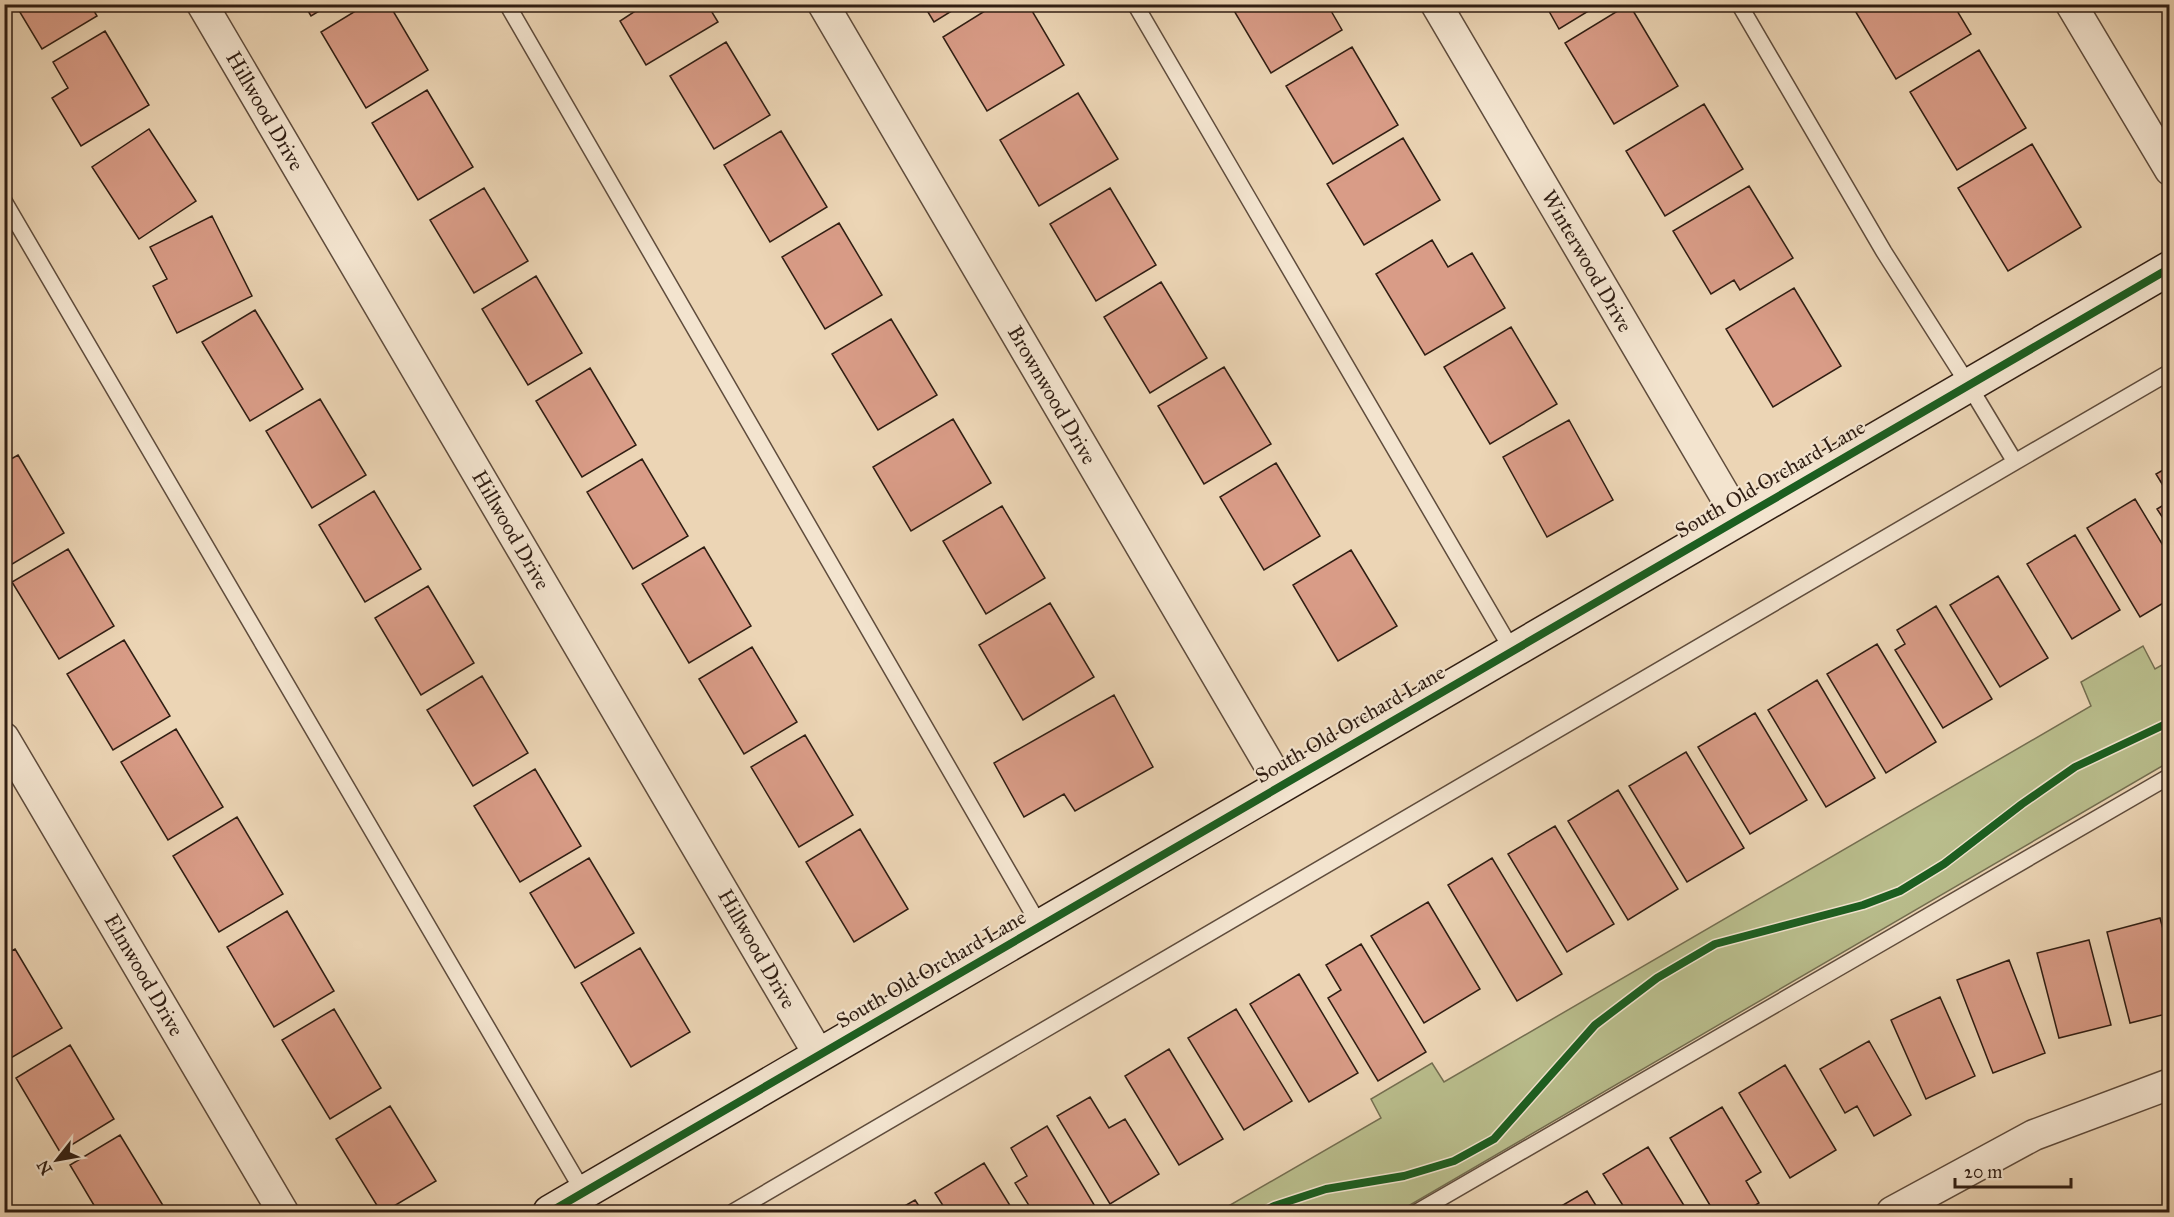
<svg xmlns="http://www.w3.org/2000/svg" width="2174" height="1217" viewBox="0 0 2174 1217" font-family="'IM FELL Great Primer',serif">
	<rect width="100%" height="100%" fill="#ecd5b5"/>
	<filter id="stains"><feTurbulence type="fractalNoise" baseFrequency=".00333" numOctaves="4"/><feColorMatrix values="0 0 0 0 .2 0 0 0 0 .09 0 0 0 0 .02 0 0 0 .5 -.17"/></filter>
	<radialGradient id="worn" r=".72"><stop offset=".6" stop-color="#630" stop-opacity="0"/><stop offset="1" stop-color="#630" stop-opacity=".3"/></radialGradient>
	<path fill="#b9bd8c" stroke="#746e50" stroke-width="1.5" d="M2143,646L2155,669L2169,661V762L1398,1212H1218L1381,1118L1371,1099L1432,1063L1444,1082L2091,706L2081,682Z"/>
	<path fill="#d99c87" stroke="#301e13" stroke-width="1.5" d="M15,4H90L97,16L42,49Z
		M304,4H331L311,16Z
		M367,4H389L428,70L366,108L321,32Z
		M634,4H707L718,22L646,65L620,21L637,10Z
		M923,4H963L934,22Z
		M996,4H1028L1064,65L987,111L943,37Z
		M1230,4H1327L1342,30L1271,73Z
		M1545,4H1600L1559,29Z
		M1629,4L1678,86L1614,124L1565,43Z
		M1851,4H1953L1971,34L1896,79Z
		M105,31L149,105L81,146L52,98L68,88L53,62Z
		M726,42L770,115L714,149L670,76Z
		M1352,47L1398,125L1333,164L1286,86Z
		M1979,50L2026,128L1957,170L1910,92Z
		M427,90L473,167L418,200L372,123Z
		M1078,93L1118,159L1039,206L1000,140Z
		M1704,104L1743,169L1665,216L1626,151Z
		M149,129L196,201L139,239L92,167Z
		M781,131L827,207L770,242L724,165Z
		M1403,138L1440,200L1364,245L1327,184Z
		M2032,144L2081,227L2008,271L1958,188Z
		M1749,186L1793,258L1740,290L1734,280L1711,294L1673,231Z
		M484,188L528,261L474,293L430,220Z
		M1110,188L1156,265L1096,301L1050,224Z
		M212,216L252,296L177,333L153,286L167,279L150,247Z
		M839,223L882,295L825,329L782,257Z
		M1432,240L1448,267L1472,253L1505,308L1425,355L1376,274Z
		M536,276L582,353L528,385L482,309Z
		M1161,282L1207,358L1150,393L1104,317Z
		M1794,288L1841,366L1773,407L1726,329Z
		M255,310L303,389L250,421L202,342Z
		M891,319L937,395L878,430L832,354Z
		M1511,327L1557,404L1490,444L1444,367Z
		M1224,367L1271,444L1204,484L1158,406Z
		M590,368L636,445L582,477L536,401Z
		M320,399L366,475L312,508L266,431Z
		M953,419L991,483L911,531L873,467Z
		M1569,420L1613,500L1547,537L1503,457Z
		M18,455L64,533L4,569V463Z
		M642,459L688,536L633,569L587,492Z
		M1276,463L1320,536L1264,570L1220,497Z
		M2170,466V497L2156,474Z
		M374,491L421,569L365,602L319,525Z
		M2135,499L2170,557V599L2140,617L2087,528Z
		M2170,501V529L2157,509Z
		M1002,506L1045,578L986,614L943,541Z
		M2075,535L2120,610L2072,639L2027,564Z
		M704,547L751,626L689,663L642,584Z
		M68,549L114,626L59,659L12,582Z
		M1351,550L1397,626L1338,661L1293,585Z
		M1998,576L2048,658L2000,687L1950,605Z
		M428,586L474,663L421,695L375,618Z
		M1050,603L1094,677L1023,720L979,645Z
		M1936,606L1992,699L1943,728L1895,650L1905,644L1897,630Z
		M124,640L170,716L113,750L67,674Z
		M1877,644L1936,742L1886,773L1827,674Z
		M752,647L797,722L744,754L699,679Z
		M482,676L528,753L473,786L427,710Z
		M1817,680L1875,778L1826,807L1768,710Z
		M1114,695L1153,767L1075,811L1064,794L1024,817L994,763Z
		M1755,713L1807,800L1750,834L1698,747Z
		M176,729L223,807L168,840L121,762Z
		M805,735L853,815L799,847L751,767Z
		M1686,752L1744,848L1687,882L1629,786Z
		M535,769L581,846L520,882L474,806Z
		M1618,790L1678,889L1628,920L1568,821Z
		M237,817L283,894L219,932L173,856Z
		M1555,826L1614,924L1567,952L1508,854Z
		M860,829L908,909L854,942L806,862Z
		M589,858L634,933L575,968L530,893Z
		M1492,858L1562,974L1517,1001L1448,885Z
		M1428,902L1480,989L1424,1023L1371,936Z
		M287,911L334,991L274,1027L227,947Z
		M2160,918L2170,955V1013L2130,1023L2107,932Z
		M2089,940L2111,1025L2059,1038L2037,953Z
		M1361,944L1426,1052L1378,1081L1328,998L1341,990L1326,965Z
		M640,948L690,1032L631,1067L581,983Z
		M15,949L62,1028L4,1062V955Z
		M2009,960L2045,1053L1993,1073L1957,980Z
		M1299,974L1358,1073L1309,1102L1250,1004Z
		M1940,997L1975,1076L1926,1099L1891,1020Z
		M334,1009L381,1088L330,1119L282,1040Z
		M1236,1009L1292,1101L1244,1130L1188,1038Z
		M1869,1041L1911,1115L1874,1136L1857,1106L1845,1113L1820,1069Z
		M70,1045L114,1119L60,1152L16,1078Z
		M1169,1049L1223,1139L1179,1165L1125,1076Z
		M1785,1065L1836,1150L1790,1178L1739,1093Z
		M1090,1097L1109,1128L1125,1119L1159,1174L1110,1204L1057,1116Z
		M390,1106L436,1181L384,1212H381L336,1139Z
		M1722,1107L1761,1172L1746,1181L1759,1203L1744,1212H1714L1670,1138Z
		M1047,1126L1096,1208L1089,1212H1033L1015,1183L1027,1176L1011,1148Z
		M120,1135L167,1212H98L70,1165Z
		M1648,1147L1688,1212H1627L1603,1174Z
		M984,1163L1014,1212H947L935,1193Z
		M1587,1191L1600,1212H1551Z
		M915,1200L923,1212H894Z"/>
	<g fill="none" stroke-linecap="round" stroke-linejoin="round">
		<defs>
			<path id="lane" d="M507,4L1040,926
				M1135,4L1512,650
				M4,201L584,1193
				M2015,462L2170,372
				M733,1212L2015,462L1968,384L1884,252L1739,4
				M1417,1212L2170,776"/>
			<path id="street" d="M202,4L819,1055
				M823,4L1281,785
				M1436,4L1738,518
				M2071,4L2170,170
				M4,738L283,1212
				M1892,1212L2034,1135L2170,1084"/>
			<path id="secondary" d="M550,1212L2170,268"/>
		</defs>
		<use href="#lane" stroke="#5f4c3c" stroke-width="18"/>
		<use href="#street" stroke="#5f4c3c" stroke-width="33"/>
		<use href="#secondary" stroke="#301e13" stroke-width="36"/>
		<use href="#lane" stroke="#f3e4cf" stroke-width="15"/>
		<use href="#street" stroke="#f3e4cf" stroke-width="30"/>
		<use href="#secondary" stroke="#f3e4cf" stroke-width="33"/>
		<defs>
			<path id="cycleway" d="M550,1212L2170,268
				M1263,1212L1274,1206L1326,1189L1404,1176L1454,1161L1494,1139L1595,1025L1657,978L1715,944L1863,905L1900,891L1944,864L2022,804L2075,767L2170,722"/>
		</defs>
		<use href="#cycleway" stroke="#f3e4cf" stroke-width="11"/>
		<use href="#cycleway" stroke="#1b5e20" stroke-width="8"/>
	</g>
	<g text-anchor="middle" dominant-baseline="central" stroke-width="4.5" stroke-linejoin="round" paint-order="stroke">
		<g font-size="21" fill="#301e13" stroke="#f3e4cf">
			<text transform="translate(265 111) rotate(60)">Hillwood Drive</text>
			<text transform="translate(1587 261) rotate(60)">Winterwood Drive</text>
			<text transform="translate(1052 395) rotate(60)">Brownwood Drive</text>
			<text transform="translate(1770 479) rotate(-30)">South Old Orchard Lane</text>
			<text transform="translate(511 530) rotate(60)">Hillwood Drive</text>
			<text transform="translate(1350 724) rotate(-30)">South Old Orchard Lane</text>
			<text transform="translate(757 949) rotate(60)">Hillwood Drive</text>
			<text transform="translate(931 969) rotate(-30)">South Old Orchard Lane</text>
			<text transform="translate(144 975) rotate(60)">Elmwood Drive</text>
		</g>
	</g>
	<rect width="2174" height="1217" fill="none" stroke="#ecd5b5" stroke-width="24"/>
	<rect x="6" y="6" width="2162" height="1205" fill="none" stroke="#301e13" stroke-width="3"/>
	<rect x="12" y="12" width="2150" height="1193" fill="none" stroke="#301e13" stroke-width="1.5"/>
	<g transform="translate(57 1160) rotate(239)" stroke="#f3e4cf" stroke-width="4.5" paint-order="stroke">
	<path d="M0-4.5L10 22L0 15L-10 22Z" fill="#301e13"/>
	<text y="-9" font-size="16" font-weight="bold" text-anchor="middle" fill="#301e13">N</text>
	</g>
	<path d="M1955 1178v9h116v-9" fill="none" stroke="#301e13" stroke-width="3"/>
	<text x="1964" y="1178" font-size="18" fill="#301e13" stroke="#f3e4cf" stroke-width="4.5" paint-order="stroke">20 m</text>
	<rect width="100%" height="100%" filter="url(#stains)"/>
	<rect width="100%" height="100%" fill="url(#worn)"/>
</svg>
